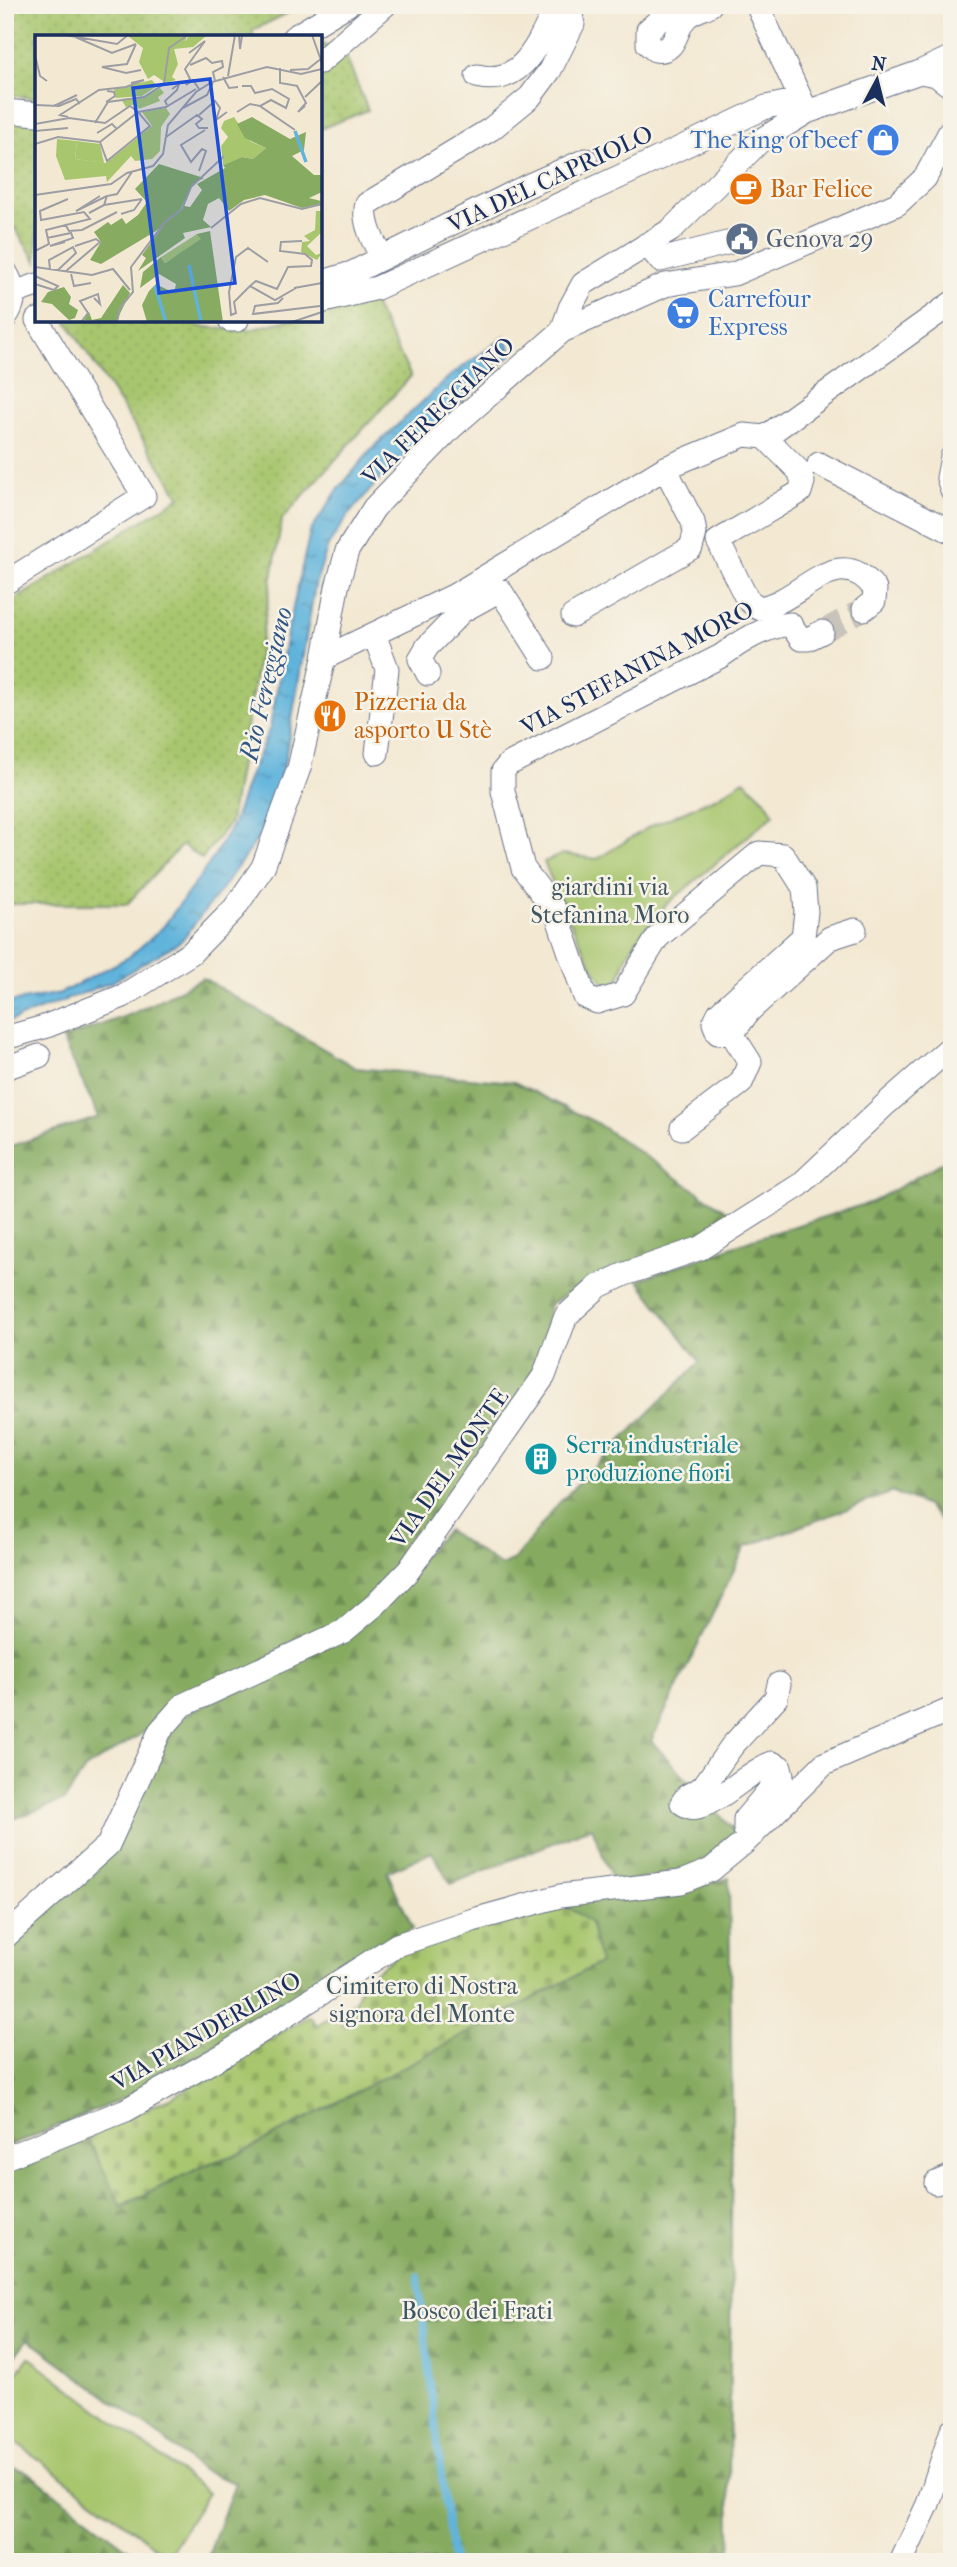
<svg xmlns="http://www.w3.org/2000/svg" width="957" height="2567" viewBox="0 0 957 2567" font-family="'IM FELL French Canon',serif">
	<defs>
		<pattern id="grass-dots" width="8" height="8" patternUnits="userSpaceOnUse" patternTransform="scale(1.75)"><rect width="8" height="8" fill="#a8c66e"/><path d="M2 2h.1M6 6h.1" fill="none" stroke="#90aa62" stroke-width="1.8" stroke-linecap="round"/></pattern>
		<pattern id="forest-firs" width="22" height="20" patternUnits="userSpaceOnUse" patternTransform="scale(1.75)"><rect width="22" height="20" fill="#86ab61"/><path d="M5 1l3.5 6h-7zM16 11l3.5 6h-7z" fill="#6d8c53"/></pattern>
		<pattern id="cemetery-stones" width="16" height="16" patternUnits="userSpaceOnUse" patternTransform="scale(1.75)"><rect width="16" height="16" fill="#a8c66e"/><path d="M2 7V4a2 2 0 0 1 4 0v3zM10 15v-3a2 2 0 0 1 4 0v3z" fill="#90aa62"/></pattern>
		<pattern id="water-ripples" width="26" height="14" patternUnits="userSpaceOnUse" patternTransform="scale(1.75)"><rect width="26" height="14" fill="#60b4dc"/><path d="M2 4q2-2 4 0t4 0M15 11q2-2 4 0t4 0" fill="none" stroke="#4e93b6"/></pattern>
	</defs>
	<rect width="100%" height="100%" fill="#f7f3e8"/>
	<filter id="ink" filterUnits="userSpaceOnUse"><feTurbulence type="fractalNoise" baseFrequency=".0143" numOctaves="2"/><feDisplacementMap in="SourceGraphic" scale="14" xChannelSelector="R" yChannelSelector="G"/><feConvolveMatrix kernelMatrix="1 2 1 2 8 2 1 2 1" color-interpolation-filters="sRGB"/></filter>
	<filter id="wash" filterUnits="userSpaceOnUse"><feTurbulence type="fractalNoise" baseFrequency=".00686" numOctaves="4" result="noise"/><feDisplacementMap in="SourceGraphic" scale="28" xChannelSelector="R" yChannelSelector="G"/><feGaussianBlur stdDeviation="1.57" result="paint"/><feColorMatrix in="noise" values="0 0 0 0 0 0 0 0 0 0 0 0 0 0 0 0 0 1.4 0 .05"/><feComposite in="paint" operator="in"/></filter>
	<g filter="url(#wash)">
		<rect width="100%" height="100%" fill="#f3e8d2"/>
		<path fill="url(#grass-dots)" stroke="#627a66" stroke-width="2" d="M5,5H296L298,8L253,30V37H37V99L5,94Z
			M322,44L344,52L368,110L320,129V45Z
			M5,115L37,118V262L5,214Z
			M371,299L411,376L282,519L230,822L202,859L182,845L127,904H5V606L180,497L66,320H176L202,327L250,330L288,320H320V313Z"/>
		<path fill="url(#forest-firs)" stroke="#506d60" stroke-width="2" d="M203,978L356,1068L514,1082L595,1122L732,1215L696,1242L593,1278L550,1304L538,1375L370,1599L340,1625L154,1726L85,1769L65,1800L5,1822V1148L99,1117L62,1039L134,1013Z
			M952,1157V1533L927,1506L893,1492L745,1547L651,1741L740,1837L697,1865L661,1875L614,1884L592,1827L451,1884L432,1852L387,1872L413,1928L139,2092L5,2148V1946L100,1862L180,1717L346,1637L447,1530L501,1566L514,1560L558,1504L700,1362L638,1280L753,1239L872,1202Z
			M729,1878L732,2118L729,2490L731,2562H206L235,2483L201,2470L156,2433L28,2339L5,2368V2167L86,2134L122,2206L210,2163L241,2153L599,1963L562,1902L685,1890Z
			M5,2466L26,2471L145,2562H5Z"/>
		<path fill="url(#cemetery-stones)" stroke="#627a66" stroke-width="2" d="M562,1902L590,1923L600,1963L241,2153L210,2163L121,2206L86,2134L172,2097L309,2016L317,2025L355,2001L362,1982L397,1955Z"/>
		<path fill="#a8c66e" stroke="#627a66" stroke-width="2" d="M744,780L765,800L774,814L665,906L639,936L627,956L619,979L612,984L604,983L594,969L564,910L544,862L563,854L597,859L649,827L719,796Z
			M29,2357L208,2493L168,2556L5,2434V2389Z"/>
		<path fill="url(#water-ripples)" stroke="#3e729d" stroke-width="2" d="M505,337L513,353L378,481L349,514L328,546L315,585L285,760L272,809L256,841L218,894L181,941L112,982L5,1023V1003L61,993L129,957L163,927L209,864L233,824L248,779L270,728L287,634L310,532L339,488L373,448L451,375Z"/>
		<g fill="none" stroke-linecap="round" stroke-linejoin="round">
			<path stroke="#60b4dc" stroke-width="7" d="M418,2276L445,2506L453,2562"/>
		</g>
	</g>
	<g filter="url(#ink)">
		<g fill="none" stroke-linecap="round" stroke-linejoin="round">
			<path stroke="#c8c3bb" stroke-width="23" stroke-dasharray="23 11" stroke-linecap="butt" d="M822,632L864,609"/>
			<defs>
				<path id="minor" d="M677,5L648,30V44L655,50C678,54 674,27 688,16C694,11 703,9 710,5
					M757,5L807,112
					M294,37L347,5
					M320,62L385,5
					M920,72L936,75L952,87
					M5,111L37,114
					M647,244L660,260L727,243
					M384,257C373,245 362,219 367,204L491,129L530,97L550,70L573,24L571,15L562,11L553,13C537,46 521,87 477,76
					M5,271C16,289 17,301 5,318
					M320,283L352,273L525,187L586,160
					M14,293L37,285
					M320,302L377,288L630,172L766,107L800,100
					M230,320H237
					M562,331L665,285L734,274L897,204L925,178L952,128
					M765,437L952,303
					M952,457L948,478L952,490
					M819,464L952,532
					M5,583L144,496L37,320
					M455,595L462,611L500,590L543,658
					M573,616L691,548L695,533L693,522L665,468
					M374,634L387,669L377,753
					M324,658L455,595L665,468L744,435L765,437L799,471L803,482L800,492L718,541L747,599L758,608C800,604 837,538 875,589L874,601L864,609
					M428,674L420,659L427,647L462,611
					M732,1034L749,1011L830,938L855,930
					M5,1038L44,1027L123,996L191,953L234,909L263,867L299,768L324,658L337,587L347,551L374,508L452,427L562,331L570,308L583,284L671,230L761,140L807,112L920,72L952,57
					M5,1068L39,1056
					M682,1128L741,1083L750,1062L732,1034L718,1033L714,1023L719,1013L803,937L806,912L804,888L783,855L759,853L657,938L623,994L597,1002L585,997L556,912L523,868L503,791V771L509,764L721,656C742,641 763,627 790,624L801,639H808L822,632
					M754,1834L745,1830V1819L782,1775L780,1767L772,1763C746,1773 725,1799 698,1807C691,1809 687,1806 682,1803L687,1796L703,1787L732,1746L776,1698L779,1684
					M5,1937L108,1845L160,1731L183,1705L344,1631L375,1605L409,1570L544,1376L566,1316L599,1286L625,1274L701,1248L800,1185L887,1103L952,1046
					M5,2158L126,2110L227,2053L397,1945L473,1920L560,1896L681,1882L711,1870L745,1842L824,1764L952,1709
					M936,2183L952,2176
					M901,2562L928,2504L952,2430"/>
			</defs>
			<use href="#minor" stroke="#677087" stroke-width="25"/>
			<use href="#minor" stroke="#fff" stroke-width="23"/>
		</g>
	</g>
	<defs>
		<symbol id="shop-disc" viewBox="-11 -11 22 22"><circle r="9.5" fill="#3f7fe0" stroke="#f7f3e8"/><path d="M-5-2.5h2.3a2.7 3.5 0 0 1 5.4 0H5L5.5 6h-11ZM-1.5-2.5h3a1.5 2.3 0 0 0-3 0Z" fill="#fff"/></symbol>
		<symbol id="cafe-disc" viewBox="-11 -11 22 22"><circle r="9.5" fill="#e8710a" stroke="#f7f3e8"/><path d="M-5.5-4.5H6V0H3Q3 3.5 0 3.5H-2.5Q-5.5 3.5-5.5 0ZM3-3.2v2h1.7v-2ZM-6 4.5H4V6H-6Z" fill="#fff"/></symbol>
		<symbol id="civic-disc" viewBox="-11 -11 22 22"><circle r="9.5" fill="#5c6f8a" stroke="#f7f3e8"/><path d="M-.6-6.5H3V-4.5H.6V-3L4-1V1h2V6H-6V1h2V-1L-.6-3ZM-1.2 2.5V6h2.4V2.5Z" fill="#fff"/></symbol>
		<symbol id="supermarket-disc" viewBox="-11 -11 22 22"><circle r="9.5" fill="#3f7fe0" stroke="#f7f3e8"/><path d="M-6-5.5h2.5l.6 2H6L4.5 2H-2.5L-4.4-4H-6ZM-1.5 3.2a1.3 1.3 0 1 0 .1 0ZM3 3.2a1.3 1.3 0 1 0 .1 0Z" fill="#fff"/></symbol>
		<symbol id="restaurant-disc" viewBox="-11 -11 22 22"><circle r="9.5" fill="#e8710a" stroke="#f7f3e8"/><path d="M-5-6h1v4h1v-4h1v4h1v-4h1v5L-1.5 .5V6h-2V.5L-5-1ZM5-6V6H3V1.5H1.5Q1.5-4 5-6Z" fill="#fff"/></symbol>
		<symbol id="building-disc" viewBox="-11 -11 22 22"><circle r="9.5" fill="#0f9aa8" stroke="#f7f3e8"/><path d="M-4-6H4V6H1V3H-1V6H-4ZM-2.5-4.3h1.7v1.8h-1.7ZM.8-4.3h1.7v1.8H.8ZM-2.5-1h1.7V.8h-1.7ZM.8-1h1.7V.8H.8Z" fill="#fff"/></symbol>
	</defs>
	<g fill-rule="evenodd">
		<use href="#shop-disc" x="864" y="121" width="38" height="38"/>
		<use href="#cafe-disc" x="727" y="170" width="38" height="38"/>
		<use href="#civic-disc" x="723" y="220" width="38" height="38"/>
		<use href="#supermarket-disc" x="664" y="294" width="38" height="38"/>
		<use href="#restaurant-disc" x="311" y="697" width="38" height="38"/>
		<use href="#building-disc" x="522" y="1440" width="38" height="38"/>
	</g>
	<g text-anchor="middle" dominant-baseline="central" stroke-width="5" stroke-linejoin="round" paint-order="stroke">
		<g font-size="24" fill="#366cbe" stroke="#f7f3e8" text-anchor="end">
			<text x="858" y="140">The king of beef</text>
			<text x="708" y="299" text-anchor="start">Carrefour<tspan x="708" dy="28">Express</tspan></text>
		</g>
		<g font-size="24" fill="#1b2f5e" stroke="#f7f3e8">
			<text transform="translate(550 179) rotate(-25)">VIA DEL CAPRIOLO</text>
			<text transform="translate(438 411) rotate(-44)">VIA FEREGGIANO</text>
			<text transform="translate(637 668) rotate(-28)">VIA STEFANINA MORO</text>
			<text transform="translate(449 1468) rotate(-55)">VIA DEL MONTE</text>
			<text transform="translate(206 2031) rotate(-30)">VIA PIANDERLINO</text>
		</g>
		<g font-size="24" fill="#c56008" stroke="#f7f3e8" text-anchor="start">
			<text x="770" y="189">Bar Felice</text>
			<text x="354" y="702">Pizzeria da<tspan x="354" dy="28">asporto U Stè</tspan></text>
		</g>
		<g font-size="24" fill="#4e5e75" stroke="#f7f3e8" text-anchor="start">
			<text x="766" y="239">Genova 29</text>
		</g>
		<g font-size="24" fill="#3e5562" stroke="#f7f3e8">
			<text x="610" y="887">giardini via<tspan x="610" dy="28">Stefanina Moro</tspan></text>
			<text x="422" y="1986">Cimitero di Nostra<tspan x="422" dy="28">signora del Monte</tspan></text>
			<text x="477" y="2311">Bosco dei Frati</text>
		</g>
		<g font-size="24" fill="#0d838f" stroke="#f7f3e8" text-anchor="start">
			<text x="566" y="1445">Serra industriale<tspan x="566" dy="28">produzione fiori</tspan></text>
		</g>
		<g font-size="26" font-style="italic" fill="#305784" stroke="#f7f3e8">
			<text transform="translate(266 684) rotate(-77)">Rio Fereggiano</text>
		</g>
	</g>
	<g transform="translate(35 35)">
		<rect width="287" height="287" fill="#f3e8d2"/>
		<path d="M152,0L150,7L154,0L171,1L158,12L139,14L143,29L137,42L141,45L131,48L119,40L113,44L104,27L108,13L93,1ZM117,45L122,51L107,61L81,63L79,54ZM125,53L129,58L123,62L125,66L104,74L100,69L91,72L86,64L110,62ZM131,73L135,79L126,92L125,116L117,124L100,126L96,121L72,147L71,141L30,145L21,121L22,104L42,106L40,124L71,128L117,91L107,77ZM199,82L215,106L231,113L218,124L207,122L188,130L186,111L193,102L186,93L189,86ZM281,176H287V197L272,211L281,220L287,218L282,225L266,217L267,207L275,206L269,201L280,195Z" fill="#a8c66e"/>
		<path d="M217,82L255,104L271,97L269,115L257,121L279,140H287V157L274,163L286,166L284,170L267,173L230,160L209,165L194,176L184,163L173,169L168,185L176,192L148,198L150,203L103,236L111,223L107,220L130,188L149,171L155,172L167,155L162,149L190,133L188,130L207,122L218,124L231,113L210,103L202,89ZM124,129L169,143L158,149L144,177L121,196L66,229L55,225L66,207L59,197L73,187L76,190L87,183L91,189L103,180L112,167L100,154ZM175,196L188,287H112L107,270L114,256L121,249L139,258L141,249L124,239L105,253L108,237L126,222L130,228L139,222L162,199ZM88,250L95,258L81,287L49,285L54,277L57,285L66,283ZM29,252L36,262L34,269L43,275L40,283L34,285L17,269L6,267L13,257Z" fill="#86ab61"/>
		<path d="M162,199L166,204L130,228L126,222Z" fill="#a8c66e"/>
		<path d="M42,106L65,109L69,128L40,124Z" fill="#a8c66e"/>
		<path fill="none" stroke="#60b4dc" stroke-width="3.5" d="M260,96L271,127M154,230L166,287M120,251L131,287"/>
		<path fill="none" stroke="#9d9ea4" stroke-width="2" d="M30,0L82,9L93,0M204,0L205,14L207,1M277,0L287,28M38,1L77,18L101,9M101,9L92,29L67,32L91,38L106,35M154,18L170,6L150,34L155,44L151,50L158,45L164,54M0,20L5,41L12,46M155,30L171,23L177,28L187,26L188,32L178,37L180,46M245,33V48L263,51M255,35L273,34L287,23M193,41L200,0M188,42L194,53L203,52M207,51H216L220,58L237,54L254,64L251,73L236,65L225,71L260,95M262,51L271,68L263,77L270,71M270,62L287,46M71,67L80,61L79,57L72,56M0,70L24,71L41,64L45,69M132,70L130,66L142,55L144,49L137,54M19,71L42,60M148,73L172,60L178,47M103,77L131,72L161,54M202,77L215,69L225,71M164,80L180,66L185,73L181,85L192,77M33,82L25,80L64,55L91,52L109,45L96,48M60,88L73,67L109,62L129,49L134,13L153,0M0,89L34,83L70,88L95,71L103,77L65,107L23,102L0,109M0,96L33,93M62,98L77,89L82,94M131,102L162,80L167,84L161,89L164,93H173M65,107L72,126L115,91L103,77M164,136L171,116L167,114L156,127L146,110L170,95M0,160L76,149L92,138L118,131L128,119L133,90L161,57L177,47L232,32L266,39L287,34M65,161L41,176L72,161M69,170L72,161L82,159L97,137M54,178L69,170L107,164M86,179L99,175L107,164M30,189L34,196L47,195L82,177M176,193L206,169L225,163L267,174L287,169M12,203L36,198L38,203L15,211L30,207M0,216L14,209L11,195L55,184L49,177L6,185L5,176L33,164M0,232L57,240L78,234L95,255M15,234L14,225L38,212L41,218L23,235M31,236L65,207L61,204L40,211M36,239L39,251L56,248M0,241L23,251L19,255L0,249M215,251L199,267L201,278L196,280L194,257L201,222L213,213L233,227M259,253L287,248M261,253L240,265L215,251L221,246L242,254L253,232L276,231L277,225L270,219L245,216L246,207L267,206M248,263L243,268L220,271L218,279L285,271M46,287L53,278L45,266L63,259L65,269L59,263M82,287L85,273L98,257L96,232L130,187L147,174L156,152L189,121M257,287L287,277"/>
		<path fill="#1d4ed8" fill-opacity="0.15" stroke="#1d4ed8" stroke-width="3.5" d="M175,44L200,248L124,258L98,53Z"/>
		<rect width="287" height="287" fill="none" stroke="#1b2f5e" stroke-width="3.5"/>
	</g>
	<rect width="957" height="2567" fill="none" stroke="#f7f3e8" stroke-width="28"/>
	<g transform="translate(877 80) rotate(7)" stroke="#f7f3e8" stroke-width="5" paint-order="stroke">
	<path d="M0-5L12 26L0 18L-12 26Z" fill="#1b2f5e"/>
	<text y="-10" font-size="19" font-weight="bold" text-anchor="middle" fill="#1b2f5e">N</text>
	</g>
</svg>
